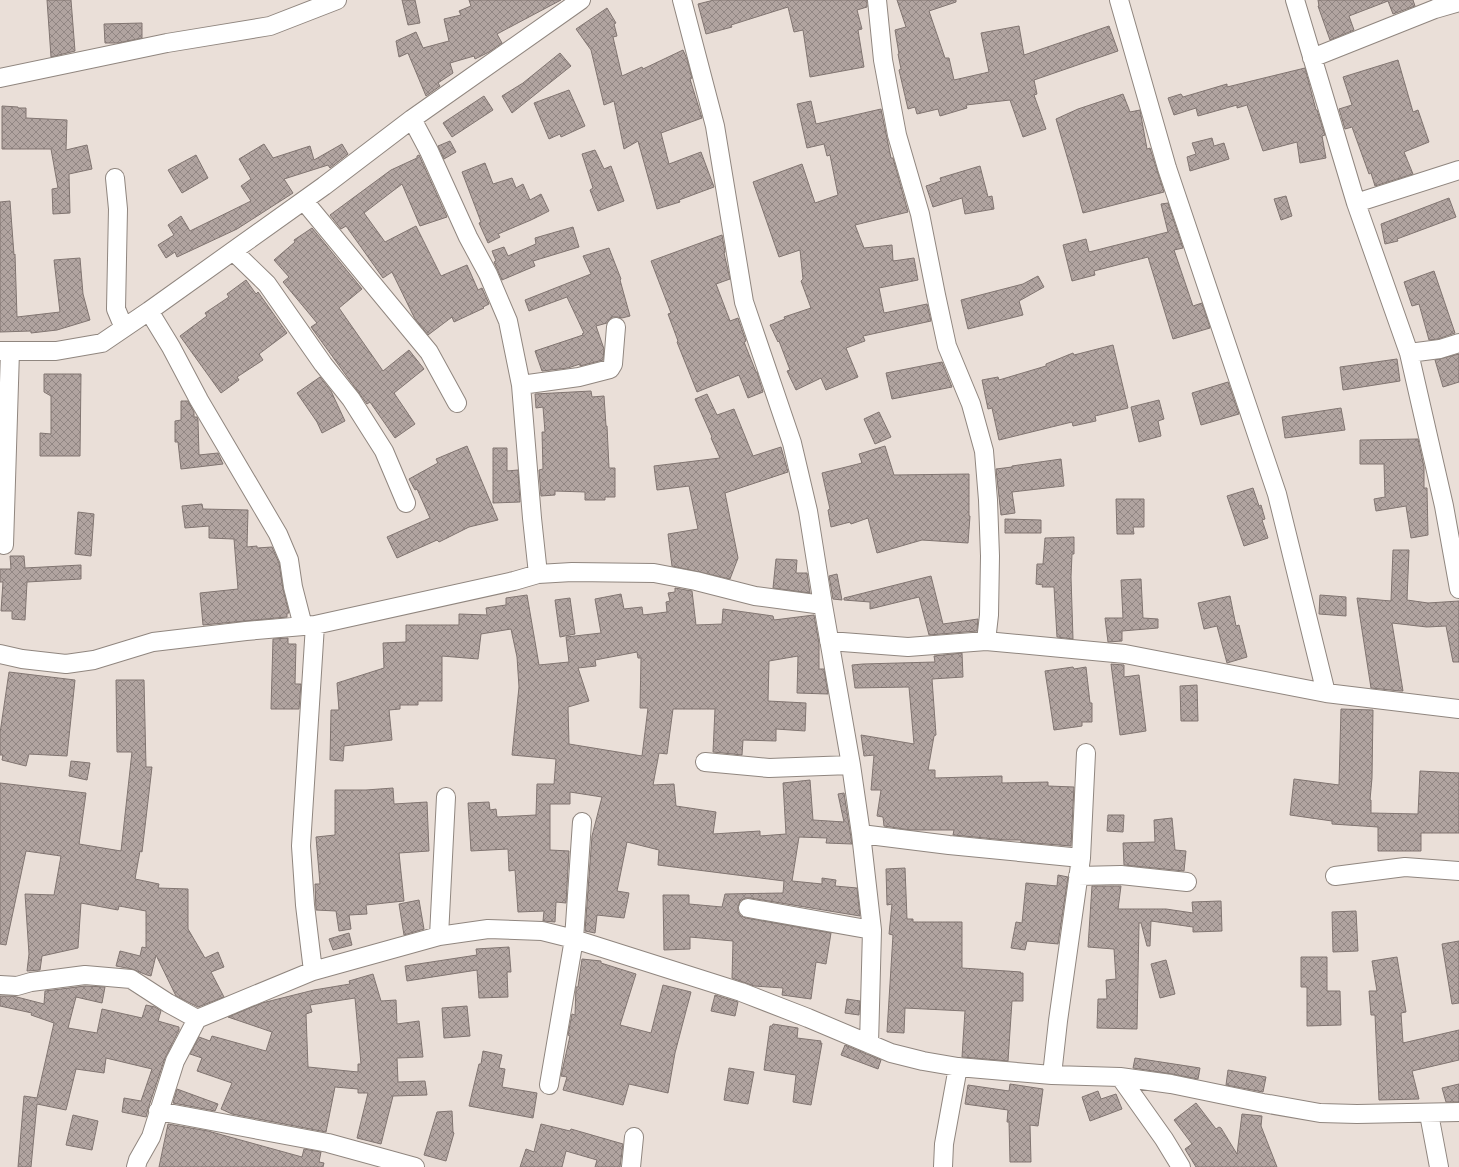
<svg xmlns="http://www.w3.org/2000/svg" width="1459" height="1167" viewBox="0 0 1459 1167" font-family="Inter,sans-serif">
	<defs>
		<pattern id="building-cross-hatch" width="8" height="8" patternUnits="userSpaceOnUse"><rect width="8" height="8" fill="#b1a4a0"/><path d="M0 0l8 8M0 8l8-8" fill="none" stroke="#918683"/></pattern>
	</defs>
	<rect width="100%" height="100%" fill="#eadfd8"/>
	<path fill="url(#building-cross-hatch)" stroke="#817571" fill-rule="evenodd" d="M47,0H71L75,51L51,57Z
		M402,0H415L420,23L408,25Z
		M469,0H561L497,34L502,43L489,52L475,59L474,56L450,63L453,73L438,83L440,86L426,96L408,53L399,57L396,41L416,32L423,48L449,41L444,19L461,15L459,11L471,6Z
		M714,0H867V7L857,10L862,29L858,30L864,67L810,77L803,30L794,32L788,7L731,25L732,27L706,34L698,4Z
		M897,0H956V2L929,11L945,58H949L954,80L989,72L981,33L1019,26L1024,55L1109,26L1118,51L1034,80L1037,94L1034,95L1046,129L1023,137L1010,100L966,105L967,108L940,116L938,109L917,114L915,107L908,109L899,70L901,69L898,54H899L895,30L906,27Z
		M1318,0H1413L1415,6L1393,14L1388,1L1349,16L1354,30L1330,40L1318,6H1319Z
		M607,8L616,23L614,24L617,36L613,37L622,76L642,67L643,69L683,50L687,59L692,78L690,79L702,118L661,133L669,164L701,152L714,187L679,200L680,202L657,209L638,141L624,149L614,101L604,105L591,50L576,29Z
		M142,23V38L118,43H105L104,24Z
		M560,53L571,66L512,113L502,96L523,83Z
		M1398,60L1413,112L1418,110L1429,142L1404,152L1413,174L1375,186L1371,173L1369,174L1352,127L1345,129L1339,109L1352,105L1343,77Z
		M1305,68L1316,110H1317L1325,135L1322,136L1326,158L1300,163L1297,142L1263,151L1247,105L1237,108V105L1198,116L1196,108L1174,115L1168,98L1181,94L1183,97L1227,84V87Z
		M569,90L585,126L561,137L560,134L549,139L534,103Z
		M1123,94L1130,112L1140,110L1147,149L1150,148L1164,192L1083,213L1076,187L1056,119L1078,109Z
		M484,96L493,110L452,137L443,123Z
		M811,101L816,124L881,109L891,158H893L908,212L855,225L864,248L892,245L893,261L914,258L918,280L879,288L884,313L927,304L931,321L863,336L865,341L846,348L858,377L826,390L821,378L796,390L787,371L790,370L779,341L778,342L770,325L785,319L784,317L811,308L801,281L803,279L800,250L779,257L753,182L802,164L815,203L838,195L830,155L827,156L824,144L807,148L797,104Z
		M2,106L18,107V108H26V118L67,120L66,150L87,145L92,169L69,174L70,213L53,214L52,189L58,188L51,149H2Z
		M1212,138L1214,146L1224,143L1229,159L1190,171L1187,157L1196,154L1192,143Z
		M450,141L456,152L444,159L438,146Z
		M264,144L273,158L310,146L314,160L342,144L348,154L330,168L328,165L284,179L293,193L237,229L177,257L175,252L166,258L158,245L174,235L168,225L181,216L190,231L251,201L241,186L251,179L239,159Z
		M595,150L604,169L611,166L624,201L598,211L590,190L593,188L582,154Z
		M196,155L208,178L182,193L168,170Z
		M419,155L447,217L420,226L402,184L364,213L385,242L416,226L441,276L467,265L478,290L482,288L489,304L483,307L484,308L454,322L452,317L428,335L415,319L392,272L383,278L346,226L341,229L330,215L391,170L417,158V156Z
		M485,163L493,184L512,178L516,188L523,184L530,200L541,194L549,211L531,220L498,234L500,237L488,243L479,223L481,222L462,172Z
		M980,166L988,197L992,196L994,209L965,214L962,198L933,207L926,186L941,181L940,178Z
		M1286,196L1292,216L1281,220L1274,199Z
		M1449,198L1456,217L1397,239L1398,241L1385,244L1381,224Z
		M10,201L14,255L15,254L17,317L60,312L54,260L80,258L83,294L90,320L57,330L31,333V331L0,332V202Z
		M1168,203L1183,248L1174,250L1193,306L1202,303L1210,328L1173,339L1148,257L1094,271L1095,275L1072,281L1063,245L1086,239L1089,252L1168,232L1161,204Z
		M573,227L579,247L533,261L535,266L502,280L494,262L496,261L492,251L504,247L508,256L536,244L535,238Z
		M312,228L362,289L339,308L383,371L409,350L424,369L394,393L415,424L395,438L370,402L367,404L311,327L317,323L283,282L289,277L274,260L295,242L294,240Z
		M722,235L725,252L724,253L730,279L716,284L730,321L738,318L746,341L744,342L756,372H757L763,392L748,398L739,375L697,392L677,342L678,341L668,314L671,313L651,261Z
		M609,248L621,279L620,280L630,316L622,318L617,317H612L607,323L596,326L604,349L603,360L580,366V364L568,368L542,371L535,351L583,335L582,334L584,333L567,297L529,311L525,300L591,274L583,256Z
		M1434,271L1455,333L1438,339L1429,340L1419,304L1412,306L1404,282Z
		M1038,276L1044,287L1019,301L1023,315L968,329L961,300L1023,284Z
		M246,280L256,294L258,292L287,333L259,354L263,360L237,377L239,380L221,393L180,336L207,316L205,313L229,297L227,294Z
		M1113,345L1128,408L1095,416L1096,421L1073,426L1072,422L999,440L992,408L988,409L982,380L998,377L999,380L1046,366V364L1073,353L1074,355Z
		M1459,354V382L1443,387L1435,360Z
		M1397,359L1400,381L1343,390L1340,367Z
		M942,362L952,387L892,399L886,373Z
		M44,374H81L80,456H40V433L51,434V396L44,392Z
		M320,377L331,391L345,421L322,433L317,422L297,393Z
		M1228,382L1239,414L1201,425L1192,393Z
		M591,391L592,397L604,396L606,426H607L609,468H615V497H605V500H585V492L555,491V495L541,496L539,470L543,469L542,432H545L543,407L536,408L535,394Z
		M707,394L717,415L734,409L753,456L781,447L788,472L725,493L738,558L730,579L672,566L668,534L698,529L689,486L657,490L654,466L720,458L711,438L712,437L695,399Z
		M1159,400L1164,419L1158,421L1161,436L1139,442L1131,407Z
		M181,401H188L194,412V417H197L198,420L199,455L218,453L223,464L181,469L178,442H175V421L181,420Z
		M1341,408L1345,430L1285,438L1282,417Z
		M879,412L891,437L875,444L864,419Z
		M1418,439L1424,467V488H1427L1428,535L1411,538L1406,506L1376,511L1374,499L1385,497L1384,464H1360V440Z
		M467,446L498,520L469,527L439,542L437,540L397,558L387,537L430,518L417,489L415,490L409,479L438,463L436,459Z
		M885,446L894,475L969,474V516H970L968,543L922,540L877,553L868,518L851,524L850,522L831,527L828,510L830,509L822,473L862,463L859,454Z
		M493,448H507V471L518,470L520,502L493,503Z
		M1061,459L1064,486L1012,492L1015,513L1001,515L996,469L1012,467V466Z
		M1253,488L1259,506L1261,505L1265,519L1262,520L1268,538L1244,546L1227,496Z
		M1116,499H1144V527H1133L1134,534H1117Z
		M202,504L203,509L248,510L247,547L257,546V548L272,547L279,563L283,589L289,613H287V617L203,625L200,593L238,589L234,539L209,538V526L185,528L182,506Z
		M78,512L94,514L91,556L75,554Z
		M1005,519L1041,520V533H1005Z
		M1074,537V554H1072L1071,577L1073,639L1057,637L1054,587H1042L1043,585L1036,584L1037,564H1043L1045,538Z
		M1393,550H1409L1407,600L1428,603L1459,601V662H1453L1446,626L1427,627L1392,623L1403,691H1400L1371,688L1357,598L1391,601Z
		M10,556H24L25,568L81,565V579L27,582L25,620L12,619V611H1L3,582H0V569H11Z
		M776,559L797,560L796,573H807L810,593L773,588Z
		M837,574L842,600L833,599L829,576Z
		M931,576L943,624L978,619L977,631L929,635L919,597L870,609V602L844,600V598Z
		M1141,579L1143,618L1158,619V628L1122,631V641L1108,642L1105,618H1123L1121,580Z
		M675,588L692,591L696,625L722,624L723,609L773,616L774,620L814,615L819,643V669H824L828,694L797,693L798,656L769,661L768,701L806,703L805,731L776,729V741L743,740L742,755L713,752L715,709H673L667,754L659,753L653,785L674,784L676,806L716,812L713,834L760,831V836L786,834L783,783L810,780L813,820L844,822L838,794L844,793L852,844L826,843L827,838L799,837L792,881L822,884V878L836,880L835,886L857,888L860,916L750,898H745L740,901L738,907V912L741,916L746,918L831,933L826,964L816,962L811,999L782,995L783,988L754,986L732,978L733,941L690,937V949L664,950L663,895H689V904L722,907L725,894L783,893L784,881L658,865L659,850L627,842L617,891L629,893L624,918L597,915L595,933L585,931L592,836L602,797L570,792V804H550V850L569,851L566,903L556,902L555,922L543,921L544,911L518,912L515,870L509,871L508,849L471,851L468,803L489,802L490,810L496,809L497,817L536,815L537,784H554L556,759L512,755L519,687L517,657L511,629L481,634L478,659L442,656V701H418V705H400V709L389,710L392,740L344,746L343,761L330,760L331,710H339L337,683L384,668L383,643L406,642V625H459V614L487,615L486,608L506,605V598L527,595L539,665L569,662L566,637L601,633L595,599L621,594L624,609L642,607L643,615L667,612L666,602L670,601L668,593L675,592ZM637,652L638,658H641L640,708H648L642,756L569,744L568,707L589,701L578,668L596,666L595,660Z
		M1320,595L1346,597V616L1319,614Z
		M1230,596L1236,626L1239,625L1247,657L1227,663L1217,626L1204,629L1198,603Z
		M570,598L575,634L560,637L555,600Z
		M288,638V644H296L295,684H301L299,709H271L273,639Z
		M962,653L963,677L932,679L936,735L934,736L928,770H935V778L1002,776V783L1048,782V786L1074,787L1071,846L1021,842V840H1006L953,835L954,830H910L884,826L883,817L877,816L881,790H871L874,755L864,756L861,735L914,744L909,687L855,688L852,665L863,664L935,662L934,656Z
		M1111,664L1124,665V677L1139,675L1146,731L1120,735Z
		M1073,667L1074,669L1086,667L1090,703H1092V722H1082V726L1054,730L1045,671Z
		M9,672L75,680L67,756L29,754L26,766L2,760L3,755H0V733Z
		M116,680H144L146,767H152L142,852L140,851L135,879L159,884L158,888L188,889V929L205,958L218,952L224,967L211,972L224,997L198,1007L176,996L156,955L151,976L147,975L132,969L116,966L120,951L140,956L142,947L146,948V911L119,906L118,910L81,903L78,948L42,956L40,970L27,971L29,954L25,894L54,895L61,856L26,851L6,945L0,944V783L86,793L79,844L121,851L132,752H117Z
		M1197,685L1198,721H1181L1180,686Z
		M1341,709L1373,710L1372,778L1370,800H1371V813L1418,814L1420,771L1459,773V833H1421V851H1378V827L1332,824V821L1290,815L1294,779L1339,785Z
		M71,761L90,763L87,780L69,776Z
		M393,788L394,804L427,802L429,851L399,853L404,901L366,905L367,914L349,915L351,929L339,931L336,911L316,910L315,884H320L316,837L335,835V790H366Z
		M1108,815H1124L1123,832L1107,831Z
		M1172,818L1175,850L1186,851L1184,871L1124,865L1123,843L1155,842L1154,820Z
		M905,868L907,919H913V922H962V968L1021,972L1020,973H1023V1001H1012L1008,1061L962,1057L965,1011L905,1008L904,1033L887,1032L893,935L889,934L892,904L887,905L886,869Z
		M1058,875L1068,877L1058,944L1027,941L1025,950L1011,948L1016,922L1022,923L1026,883L1057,886Z
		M1092,886H1121L1118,909H1166L1193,913L1192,902L1221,901L1222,931L1193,932V927L1151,921L1150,946H1147L1141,923H1139L1137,1029L1097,1028L1098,999H1107L1106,980L1116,979L1114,949L1088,947Z
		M419,900L424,929L404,935L399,904Z
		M1356,911L1358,951L1333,952L1332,912Z
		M349,933L352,945L333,950L329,939Z
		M1459,941V1003L1452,1004L1442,944Z
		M509,947L511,972H507L508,997L479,998L477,970L407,981L405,966L477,955L476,949Z
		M1301,957H1327V991H1340L1341,1025L1307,1026V987H1301Z
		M1397,957L1406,1012L1401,1013L1403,1043L1459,1030V1060L1412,1071L1419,1099L1379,1100L1375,1015H1371L1369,991H1377L1372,961Z
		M582,959L601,961V963L636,974L620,1025L651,1033L663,985L691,992L675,1053L668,1093L629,1084L623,1105L563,1090L567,1077L561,1076L570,1036L568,1035L572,1014L575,1015L576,987H578Z
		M1166,960L1175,994L1160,998L1151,964Z
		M373,974L381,1001L396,1000L397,1024L419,1021L423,1057L397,1058L398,1082L425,1081L427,1095L393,1096L381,1144L357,1138L368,1093H358V1089L335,1087L326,1132L232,1114L221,1109L232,1083L197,1071L202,1058L190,1054L199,1037L210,1041L212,1036L266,1051L272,1032L228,1017L262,1003L314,990L350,984L349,981ZM355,998L361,1064H358V1072L308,1067L306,1014L312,1012L310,1005Z
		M85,986L105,987L102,1003L76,997L68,1028L97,1033L102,1009L142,1018L146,1005L155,1007L161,1011L158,1021L179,1027V1030L165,1058L148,1109L146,1117L122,1112L124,1098L141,1101L152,1069L106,1058L104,1073L76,1069L66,1110L37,1104L31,1167H18L24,1096L37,1098L54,1023L31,1015L32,1013L0,1006V996H13L44,1004L45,991Z
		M715,995L738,1002L735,1016L711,1011Z
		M847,999L860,1001L859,1015L845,1013Z
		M467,1006L470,1036L444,1038L442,1008Z
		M773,1024L798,1028L797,1038L821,1041L820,1043H822L811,1105L793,1102L796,1075L764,1070L770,1026H772Z
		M845,1045L881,1060L878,1069L841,1055Z
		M483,1051L502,1055L499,1068L505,1069L502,1087L537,1093L533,1118L469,1106L479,1064H481Z
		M1135,1058L1200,1068L1198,1079L1172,1074L1133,1068Z
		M729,1068L754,1072L748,1104L724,1100Z
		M1228,1070L1266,1077L1263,1092L1226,1085Z
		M1010,1084L1043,1089L1038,1126L1030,1125L1031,1162H1010L1009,1122H1007L1008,1110L965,1104L968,1085L1009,1091Z
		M1459,1084V1102H1446L1442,1088Z
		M177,1089L218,1104L215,1111L173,1103Z
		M1098,1091L1101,1099L1116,1094L1122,1109L1090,1121L1082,1097Z
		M1196,1103L1216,1129L1219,1127L1221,1128L1237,1154L1242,1114L1262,1116L1261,1126L1277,1167H1196L1185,1149L1192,1144L1174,1120Z
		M452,1111L453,1132L454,1133L446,1161L424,1155L437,1112Z
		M73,1115L98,1121L92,1150L66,1145Z
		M168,1124L208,1131L302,1157L304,1149L321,1152L319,1162L324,1163L323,1167H159Z
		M541,1124L570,1131L571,1129L623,1144L620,1167H595L597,1160L566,1151L562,1167H520L526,1149L534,1152Z"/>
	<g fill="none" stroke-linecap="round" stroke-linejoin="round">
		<defs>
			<path id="minor" d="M682,0L715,126L744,302L792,443L808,511L823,605L851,765L861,834L872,930L869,1044
				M877,0L883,60L897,135L920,214L936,295L947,346L971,404L984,451L988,500L990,556L989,615L986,641
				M1119,0L1167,168L1277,494L1326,693
				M1295,0L1356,203L1409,353L1444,506L1459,589
				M1312,58L1435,9L1459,2
				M0,78L167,43L270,26L337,0
				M412,119L429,151L468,237L488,274L508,321L521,385L532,518L538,574
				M115,178L118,209L116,309L124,328
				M304,201L429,352L457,403
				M1356,203L1459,170
				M233,251L267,284L323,364L351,399L384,451L406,503
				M149,311L171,347L199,400L278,534L289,560L293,587L303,626
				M0,351H56L102,343L149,311L324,186L412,119L581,0
				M1409,353L1440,349L1459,343
				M521,385L579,377L610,369L613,364L616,327
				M4,545L10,351
				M829,641L908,647L986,641L1125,654L1326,693L1459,709
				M0,654L22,659L66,664L94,660L153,642L246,631L315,625L514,581L538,574L572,572L654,573L696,581L755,596L823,605
				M705,762L769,768L851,765
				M861,834L949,845L1081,858
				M1078,876L1121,875L1187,882
				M1335,876L1405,867L1459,871
				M748,908L872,930
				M439,936L446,797
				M313,971L305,905L301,846L315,625
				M0,985L17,986L31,982L85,975L131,979L168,1003L197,1019
				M1052,1075L1058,1021L1081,858L1086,753
				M1120,1077L1164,1139L1181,1167
				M549,1085L574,939L582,822
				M158,1111L328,1143L415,1167
				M1429,1114L1439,1167
				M136,1167L138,1160L151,1137L175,1061L197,1019L313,971L439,936L488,929L542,931L574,939L741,992L808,1018L891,1053L923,1061L958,1067L1052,1075L1120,1077L1171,1084L1263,1103L1320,1113L1357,1114L1459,1112
				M631,1167L634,1137
				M943,1167L944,1144L958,1067"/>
		</defs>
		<use href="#minor" stroke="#90867f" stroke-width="20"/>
		<use href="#minor" stroke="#fff" stroke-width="18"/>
	</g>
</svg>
